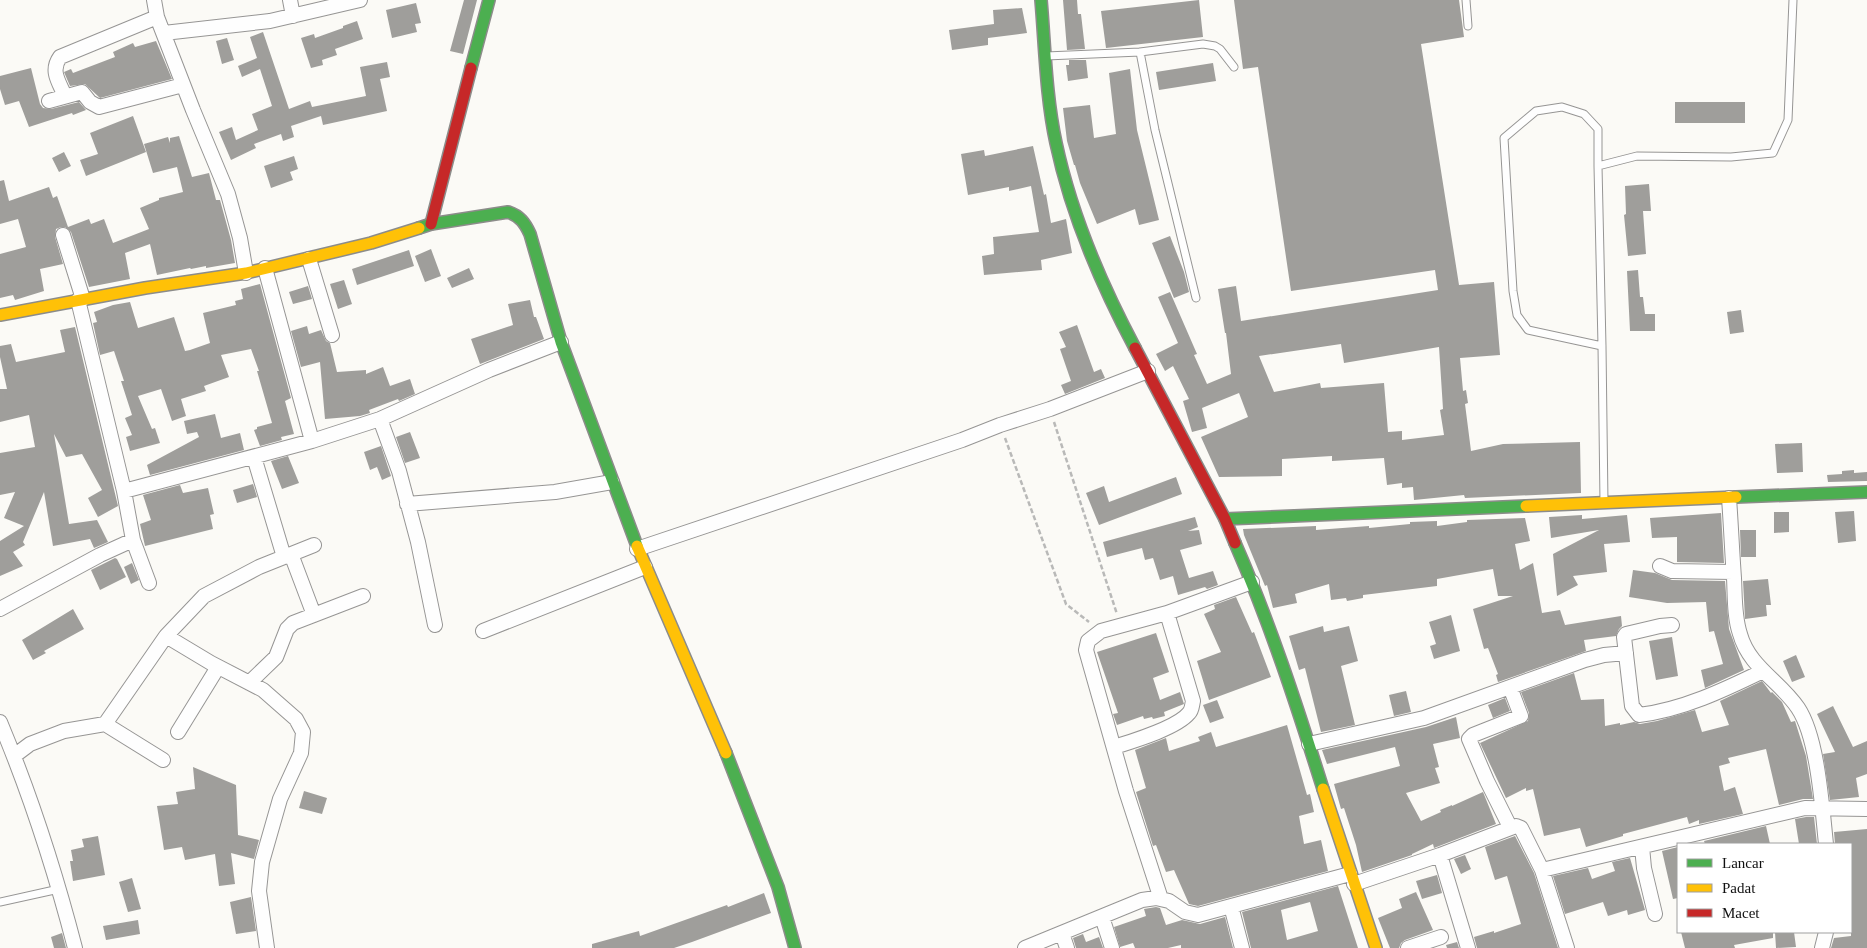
<svg xmlns="http://www.w3.org/2000/svg" width="1867" height="948" viewBox="0 0 1867 948" font-family="Georgia,serif">
	<rect width="100%" height="100%" fill="#fbfaf6"/>
	<path fill="#9f9e9b" fill-rule="evenodd" d="M464,0H477L463,54L450,51Z
		M1063,0H1077L1078,14H1081L1085,49L1067,50Z
		M1199,0L1203,37L1106,48L1101,11Z
		M1234,0H1459L1464,37L1421,44L1459,285L1494,282L1500,355L1460,358L1463,391L1466,390L1468,403L1465,404L1471,451L1503,444L1580,442L1581,493L1465,498L1464,495L1414,500L1413,487L1402,488V483L1387,485L1384,458L1332,461V456L1282,459V476L1219,477L1201,437L1248,417L1239,393L1202,408L1207,428L1192,432L1183,401L1189,399L1173,366L1165,371L1156,354L1178,343L1158,297L1170,292L1197,354L1194,355L1207,384L1231,374L1226,333H1225L1218,289L1236,286L1241,321L1438,290L1435,270L1291,291L1258,67L1243,69ZM1341,344L1344,363L1439,347L1443,409L1440,410L1444,435L1402,440V431L1388,432L1384,383L1321,388L1320,383L1274,392L1259,356Z
		M416,3L421,23L415,24L417,32L392,38L386,10Z
		M1022,8L1027,33L988,38V45L952,50L949,30L994,24L993,10Z
		M357,21L363,39L335,49L337,55L322,60L323,65L311,68L301,38L314,34L315,38L343,28V26Z
		M263,32L289,109L310,101L312,107L366,96L360,67L387,62L390,77L380,79L387,111L323,125L321,116L291,126L294,137L283,141L281,134L254,144L256,148L231,160L219,132L232,127L236,140L258,130L252,114L272,106L260,69L242,77L238,66L257,58L250,37Z
		M227,38L234,60L222,64L216,41Z
		M156,41L172,79L100,98L85,84L70,86L64,72L71,69L73,73L115,57L113,52L133,43L135,47Z
		M1069,60H1086L1088,78L1068,81L1066,65H1069Z
		M1213,63L1216,81L1159,90L1156,72Z
		M31,68L40,104L43,108L51,109L79,102L86,110L73,115L72,113L29,127L19,101L5,105L0,89V76Z
		M1130,69L1137,130L1159,220L1139,225L1135,209L1097,224L1080,183L1075,165H1074L1067,141L1063,108L1090,105L1094,138L1116,134L1109,73Z
		M1675,102H1745V123H1675Z
		M133,116L146,152L86,176L80,160L98,154L90,133Z
		M179,136L192,177L209,173L216,200H220L231,240L235,263L206,268V266L191,269L190,268L157,275L150,244L125,253L130,279L89,287L71,232L65,227H61L56,229L55,237L63,264L40,269L44,291L15,300L13,295L0,298V254L26,247L18,219L0,224V181L4,180L9,201L49,187L53,198L57,196L68,227L89,219L91,224L104,219L113,243L149,229L140,208L159,200V198L183,192L177,167L153,173L144,144L168,137L170,143V138Z
		M1033,146L1044,195L1046,194L1051,223L1066,219L1072,253L1041,260L1042,270L984,275L982,256L994,254L993,237L1039,232L1031,186L1009,191V187L968,195L961,154L984,150L985,156Z
		M64,152L71,166L59,172L52,158Z
		M294,156L298,169L290,172L293,180L271,188L264,166Z
		M1649,184L1651,211H1643L1646,254L1628,256L1624,215L1626,214L1625,186Z
		M1170,236L1184,272L1189,292L1174,298L1152,243Z
		M431,249L441,276L425,282L415,256Z
		M409,250L414,266L357,285L352,269Z
		M469,268L474,279L452,288L447,278Z
		M1638,270L1640,297H1643L1645,314H1655V331H1630L1627,271Z
		M344,280L352,304L338,309L330,284Z
		M260,284L291,398L285,401L294,434L281,437L282,440L260,446L254,430L257,429V427L272,423L257,371H259L251,349L221,355L229,377L204,386L206,391L181,399L186,416L172,421L161,389L138,396L152,429L155,428L160,443L130,451L126,437L132,435L125,418L132,415L121,381H124L114,351L100,355L93,323L97,322L94,312L113,305L130,302L138,328L174,317L185,351L190,350L210,343L203,313L236,305L235,301L243,299L241,289Z
		M308,286L312,299L293,304L289,292Z
		M530,300L534,317H536L544,339L480,364L471,339L513,325L508,304Z
		M1741,310L1744,332L1730,334L1727,312Z
		M1077,325L1094,372L1101,369L1105,378L1065,394L1061,385L1071,381L1060,349L1066,347L1059,332Z
		M307,326L309,334L321,330L326,341L330,343L337,372L366,370V374L383,367L390,386L410,379L415,394L399,401L398,399L369,410L370,413L360,416L325,419L320,362L301,367L291,331Z
		M75,327L118,506L98,517L88,498L102,490L82,454L66,457L54,434L69,524L97,520L108,542L94,548L90,539L53,546L44,492L23,542L25,545L13,552L23,566L0,576V541L24,526L4,518L15,492L0,495V453L35,447L29,415L0,422V389H7L0,357V346L11,344L16,362L65,352L60,330Z
		M215,414L221,438L240,433L244,450L150,475L147,465L199,437L197,432L187,434L184,421Z
		M410,432L420,458L405,463L396,437Z
		M1802,443L1803,472L1777,473L1775,444Z
		M381,446L391,476L382,480L377,467L370,470L364,452Z
		M288,456L299,483L282,489L271,461Z
		M1854,470V473L1867,472V481L1828,482L1827,475L1842,474V471Z
		M1176,477L1182,494L1099,525L1086,493L1104,486L1109,502Z
		M253,484L257,497L237,503L233,490Z
		M180,485L183,493L208,488L214,514L210,515L213,529L145,546L140,524L151,520L143,495Z
		M1854,511L1856,541L1838,543L1835,512Z
		M1774,512H1789V532L1774,533Z
		M1721,513L1724,563L1677,562V537L1652,538L1650,518Z
		M1582,515V519L1627,515L1630,542L1604,544L1607,572L1573,576L1578,585L1557,596L1553,554L1599,530L1551,538L1549,517Z
		M1195,517L1198,527L1188,531L1199,530L1202,544L1180,550L1189,578L1213,571L1218,585L1207,589L1205,587L1178,595L1173,576L1160,580L1153,558L1145,560L1142,548L1107,557L1103,542Z
		M1525,518L1530,541L1515,544L1520,570L1533,563L1542,613L1560,610L1565,625L1621,616L1622,626L1619,629L1616,636L1584,640L1586,651L1498,682L1496,675L1498,674L1488,648L1484,649L1473,609L1513,596H1498L1493,569L1437,579V586L1363,595V598L1347,601L1346,598L1331,600L1329,584L1295,594L1297,603L1273,608L1267,585L1265,586L1244,535L1243,529L1316,526V530L1369,526V528L1410,524V522L1437,521V526L1467,522V520Z
		M1740,530H1756V557H1741Z
		M115,558L117,559L126,577L100,590L91,570Z
		M132,563L139,580L131,584L124,567Z
		M1633,570L1655,573L1672,580L1725,581L1729,629L1744,670L1705,688L1701,670L1723,664L1714,631L1709,632L1706,602L1667,603L1629,597Z
		M1768,579L1771,605H1766L1767,616L1745,619L1743,581Z
		M1236,597L1252,633L1254,632L1271,677L1209,700L1197,661L1221,652L1204,614L1215,609L1214,605Z
		M73,609L84,629L44,651L46,653L33,660L22,640Z
		M1451,615L1460,651L1434,659L1430,646L1436,644L1429,622Z
		M1323,626L1324,632L1349,626L1358,661L1341,666L1355,725L1321,732L1305,668L1299,670L1289,636Z
		M1156,633L1169,672L1153,678L1160,700L1180,692L1184,704L1164,712L1165,716L1153,719L1152,717L1144,719L1143,716L1117,725L1113,714L1118,713L1097,652Z
		M1672,637L1678,676L1656,680L1649,641Z
		M1796,655L1805,677L1792,682L1783,661Z
		M1574,673L1581,700L1604,699L1605,726L1620,723V725L1634,722L1640,724L1657,721L1695,710L1702,732L1729,725L1720,701L1762,681L1771,693L1772,692L1782,702L1791,722L1795,721L1806,756L1813,799H1803L1779,805L1766,749L1728,758L1730,763L1719,766L1724,791L1735,787L1743,814L1699,824V820L1689,824L1687,817L1623,834V836L1586,847L1580,828L1544,836L1533,789L1526,791V788L1506,798L1480,743L1528,721L1529,713L1521,692Z
		M1406,691L1411,712L1394,716L1389,695Z
		M1505,698L1510,711L1493,718L1488,705Z
		M1217,700L1224,718L1210,723L1203,705Z
		M1833,706L1853,747L1867,741V774L1856,778L1859,797L1830,800L1823,754L1835,752L1817,714Z
		M1456,717L1460,738L1433,744L1439,767L1435,768L1440,783L1406,793L1421,821L1441,812L1440,810L1452,805V806L1483,792L1496,824L1434,848L1433,844L1412,854V855L1362,872L1356,845L1344,808L1341,809L1334,784L1400,766L1395,747L1327,764L1322,750L1426,727Z
		M1287,725L1307,795L1310,794L1314,812L1299,816L1304,844L1321,840L1328,871L1198,906L1189,904L1174,870L1166,872L1156,845L1153,846L1136,792L1146,788L1135,750L1166,738L1169,751L1200,741L1198,737L1211,732L1216,747Z
		M193,767L236,785L238,835L259,840L254,859L231,853L235,884L219,886L215,854L185,860L182,847L164,850L157,806L178,804L176,792L195,789Z
		M304,791L327,798L322,814L299,808Z
		M1806,817H1814L1817,844H1799L1795,819Z
		M1766,826L1770,844H1705L1704,841Z
		M1867,829V948H1831L1834,938L1851,936V844H1835L1834,832Z
		M98,836L105,875L73,881L70,861H73L71,850L84,847L82,839Z
		M1515,836L1534,873L1558,948H1477L1474,937L1494,931V933L1521,924L1507,876L1495,880L1485,847Z
		M1678,847V898L1673,899L1662,851Z
		M1465,855L1471,869L1461,874L1454,859Z
		M1630,858L1645,910L1628,915L1627,910L1608,916L1603,902L1565,914L1553,876L1588,868L1592,879L1615,871L1612,862Z
		M1437,875L1442,893L1422,899L1416,881Z
		M132,878L141,909L128,912L119,882Z
		M1338,886L1358,948H1251L1242,912ZM1310,902L1318,931L1287,940L1281,910Z
		M1416,892L1433,930L1405,940L1401,943L1399,948H1390L1378,918L1402,908L1399,899Z
		M764,893L771,913L692,942L674,948H592V944L639,931L640,936L727,905L728,907Z
		M251,897L256,931L236,934L230,902Z
		M1156,907L1160,908L1166,925L1182,920L1200,924L1225,917L1233,948H1181V945L1168,948H1135L1133,943L1120,947L1114,927L1146,916L1144,909Z
		M138,920L140,934L106,940L103,926Z
		M1681,932H1773V938L1734,945L1735,948H1685Z
		M1775,932H1794L1796,947L1776,948Z
		M62,933L66,948H54L51,937Z
		M1083,934L1086,942L1099,937L1103,948H1076L1073,938Z
		M1457,942L1459,948H1447L1446,945Z"/>
	<g fill="none" stroke-linecap="round" stroke-linejoin="round">
		<defs>
			<path id="lane" d="M1466,0L1468,26
				M1140,52L1155,130L1196,298
				M1046,56L1140,52L1203,44L1215,46L1220,49L1234,67
				M1598,166V129L1584,114L1562,107L1536,111L1504,138L1513,291L1517,315L1528,330L1602,346
				M1604,503L1602,346L1598,166L1637,156L1731,157L1773,153L1788,120L1793,0
				M0,902L59,889"/>
			<path id="street" d="M154,0L157,17L193,110L228,194L240,238L246,273
				M290,0L293,16
				M164,33L270,21L360,0
				M65,96C59,82 50,71 60,57L157,17
				M49,101L82,92L90,102L99,107L183,85
				M63,235L83,299
				M309,259L332,335
				M265,268L312,441
				M380,419L399,471L418,542L435,625
				M254,457L284,557
				M124,491L312,441L380,419L489,370L561,342
				M1729,498C1731,525 1732,551 1734,578C1735,596 1734,616 1740,634C1749,667 1780,681 1798,708C1818,738 1822,807 1826,844
				M407,504L555,492L612,482
				M133,540L149,583
				M637,549L962,440L1000,425L1050,409L1148,371
				M291,554L314,615
				M1660,566L1672,571L1733,572
				M0,609L100,555L133,540L124,491L78,300
				M1672,625L1660,626L1626,634L1624,637L1632,706L1639,715C1682,710 1724,690 1763,671
				M483,631L645,567
				M166,636L204,596L259,567L314,545
				M249,683L276,657L287,629L293,623L363,596
				M1510,687L1521,716L1473,735L1469,739L1487,781L1510,827
				M0,722C31,796 55,871 75,948
				M105,724L163,760
				M178,732L218,667
				M1309,744L1424,718L1585,660L1604,655L1626,653
				M1114,747C1133,741 1177,728 1189,713C1192,710 1192,705 1193,701L1167,613
				M14,756L30,744L64,731L105,724L166,636L211,663L263,690L296,719L303,732L301,753L280,799L262,862L259,891L267,948
				M1642,847L1644,868L1655,914
				M1440,855L1468,948
				M1542,870L1567,948
				M1354,884L1440,855L1516,826L1521,828L1542,870L1805,808L1867,809
				M1161,899L1126,791L1086,650L1088,641L1101,631L1167,613L1252,582
				M1231,906L1242,948
				M1102,917L1112,948
				M1062,933L1067,948
				M1025,948L1142,900L1156,898L1169,901L1185,912L1198,915L1350,874
				M1408,948L1441,937
				M1822,948L1826,932"/>
			<path id="fast" d="M1041,0C1045,47 1046,97 1056,143C1071,214 1101,284 1135,348
				M471,68L489,0
				M419,228L431,224L508,212C520,216 525,223 530,234L561,342L637,546
				M1736,497L1867,492
				M1225,519L1526,506
				M1235,543C1270,623 1297,706 1323,789
				M726,753L778,887L795,948"/>
			<path id="slow" d="M0,315L145,288L246,273L371,243L419,228
				M1526,506L1736,497
				M637,546L726,753
				M1323,789L1376,948"/>
			<path id="jam" d="M431,224L471,68
				M1135,348L1225,519L1235,543"/>
		</defs>
		<use href="#lane" stroke="#969594" stroke-width="9"/>
		<use href="#street" stroke="#969594" stroke-width="16"/>
		<use href="#fast" stroke="#8c8c8a" stroke-width="14"/>
		<use href="#slow" stroke="#8c8c8a" stroke-width="14"/>
		<use href="#jam" stroke="#8c8c8a" stroke-width="14"/>
		<path stroke="#b9b9b8" stroke-width="2.5" stroke-dasharray="5 2.5" stroke-linecap="butt" d="M1054,422L1117,614
			M1005,438L1066,604L1089,622"/>
		<use href="#lane" stroke="#fefefe" stroke-width="7"/>
		<use href="#street" stroke="#fefefe" stroke-width="14"/>
		<use href="#fast" stroke="#4caf50" stroke-width="11"/>
		<use href="#slow" stroke="#ffc107" stroke-width="11"/>
		<use href="#jam" stroke="#c62828" stroke-width="11"/>
	</g>
	<rect x="1677" y="843" width="175" height="90" fill="#ffffff" stroke="#9f9f9f"/>
	<rect x="1687" y="859" width="25" height="8" fill="#4caf50" stroke="#9f9f9f"/>
	<text x="1722" y="868" font-size="15" fill="#101010">Lancar</text>
	<rect x="1687" y="884" width="25" height="8" fill="#ffc107" stroke="#9f9f9f"/>
	<text x="1722" y="893" font-size="15" fill="#101010">Padat</text>
	<rect x="1687" y="909" width="25" height="8" fill="#c62828" stroke="#9f9f9f"/>
	<text x="1722" y="918" font-size="15" fill="#101010">Macet</text>
</svg>
